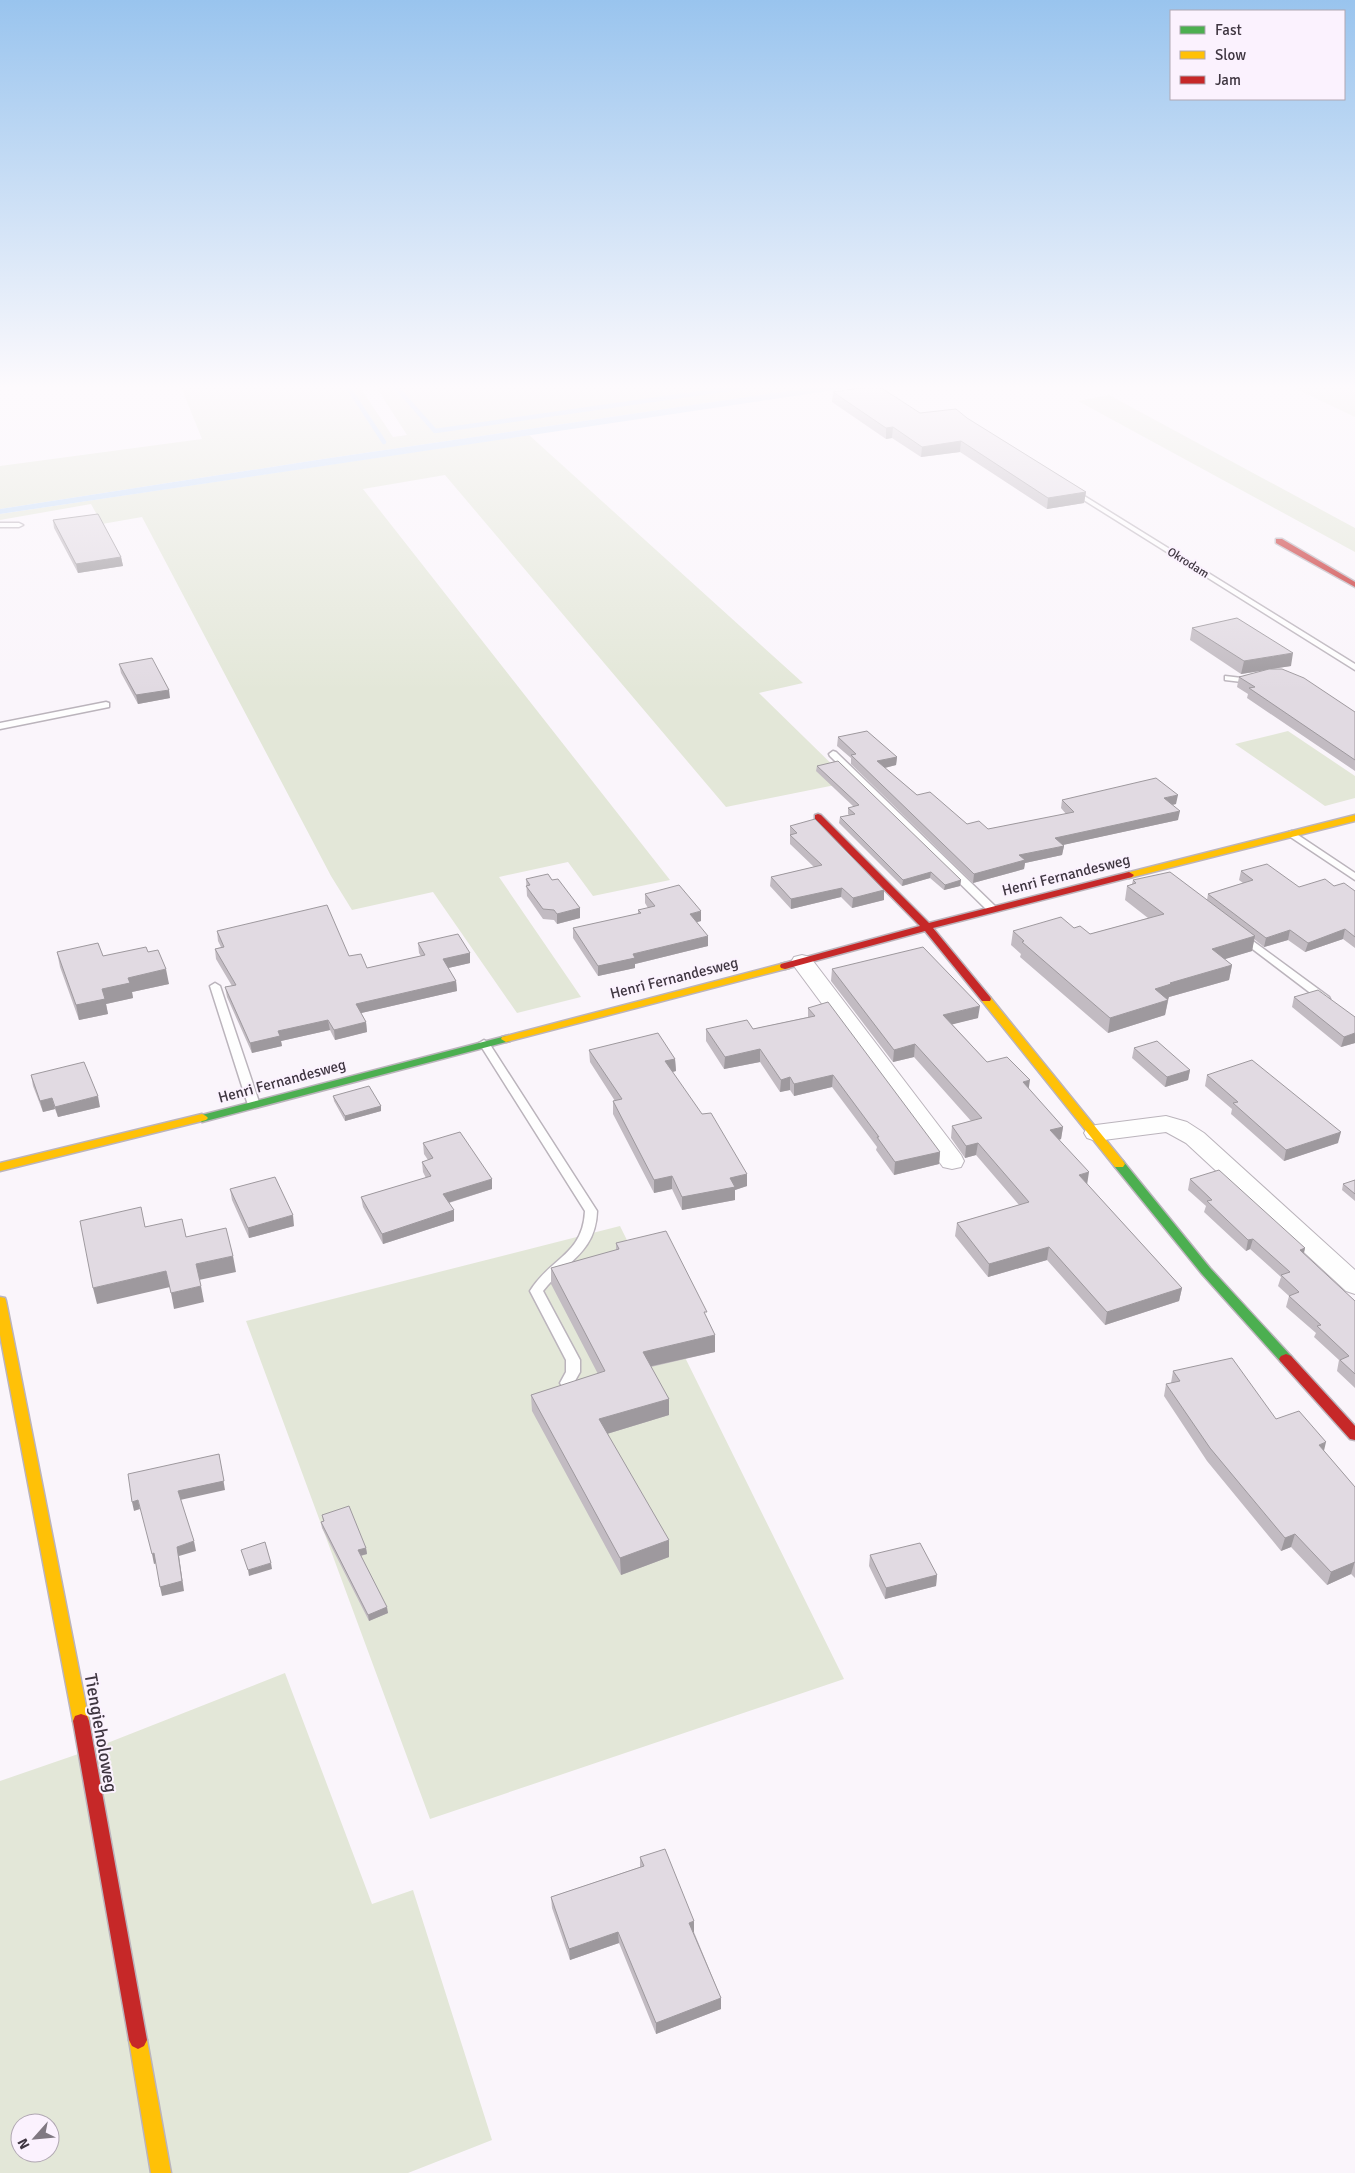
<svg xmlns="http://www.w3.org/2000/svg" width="1355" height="2173" viewBox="0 0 1355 2173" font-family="Signika,sans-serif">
	<rect width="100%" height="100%" fill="#faf5fb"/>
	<path fill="#e3e7d8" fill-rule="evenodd" d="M181,387H360L393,437L407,435L376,387H815L323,459L0,509V466L202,439Z
		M1292,387H1355V417Z
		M1109,395L1355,528V552L1078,401Z
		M529,435L803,683L759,693L850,782L726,807L445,475L363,489L670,880L593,896L568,862L499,877L581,997L517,1013L433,892L352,910L331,876L142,517L102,524L91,504L0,520V514Z
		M1288,731L1355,776V798L1325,806L1235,744Z
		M620,1226L844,1679L430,1819L246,1321Z
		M285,1673L372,1904L413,1890L492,2140L408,2173H0V1781L87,1751ZM20,2123H50V2153H20Z"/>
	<path fill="#c3dcf8" d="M815,387H855L0,514V509L323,459Z"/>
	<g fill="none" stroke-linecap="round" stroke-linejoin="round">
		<path stroke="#c3dcf8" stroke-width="4.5" d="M348,387L384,442
			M396,387L435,431L743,387"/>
		<defs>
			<path id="lane" d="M1073,489L1355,664V670L1071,492V490Z
				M0,523H19L23,525L19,527H0Z
				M1225,676L1242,678L1251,676L1255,678L1242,682L1225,680Z
				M106,702L109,703V707L0,729V723Z
				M833,751L836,752L996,907L997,909L996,911H988L830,756L829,754Z
				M1292,831L1355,873V880L1289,836V832Z
				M1242,933L1329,997L1330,999L1329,1001H1321L1238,938L1237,936L1238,934Z
				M215,983L220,986L260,1105L258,1107H250L248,1105L210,986Z
				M484,1040L489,1043L597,1211C596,1253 565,1262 543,1291L580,1360V1372L572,1386L567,1388L562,1386L560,1383L566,1372V1360L530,1291C550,1258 583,1255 585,1211L479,1043Z"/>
			<path id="street" d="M802,955L810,957L961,1155L964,1161L961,1167L952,1169L943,1167L791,962L794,957Z
				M1166,1116L1187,1122L1204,1133L1355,1270V1294L1346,1291L1186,1143L1166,1132L1096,1141L1087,1138L1084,1133L1087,1128L1096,1125Z"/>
			<path id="fast" d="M506,1036L510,1037L511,1039L510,1041L202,1122L196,1118L198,1116Z
				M1119,1160L1123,1161L1210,1268L1291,1356L1293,1359L1291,1362H1281L1202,1274L1115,1167L1113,1164Z"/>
			<path id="slow" d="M1355,815V821L1129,878L1124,875L1126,873Z
				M785,963L789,964L790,966L789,968L506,1042L501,1039L502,1037Z
				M986,996L990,997L1123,1161L1125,1164L1123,1167H1115L982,1001L981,999L982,997Z
				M202,1114L206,1116L208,1118L206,1120L0,1171V1163Z
				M0,1297L5,1298L6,1301L89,1721L87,1726L81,1728L75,1726L73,1721L0,1335Z
				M138,2031L144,2034L147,2040L171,2173H151L129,2040L132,2034Z"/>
			<path id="jam" d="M1276,539H1282L1355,582V587L1276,543Z
				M818,814L821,815L929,923L1129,872L1134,875L1132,877L933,928L990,997L991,999L990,1001H982L925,931L785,969L781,968L780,966L781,964L920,926L815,819V815Z
				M1286,1354L1291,1356L1355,1426V1440L1350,1439L1281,1362L1279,1359L1281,1356Z
				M81,1714L87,1716L89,1721L147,2040L144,2046L138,2049L132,2046L129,2040L73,1721L75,1716Z"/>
		</defs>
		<use href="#lane" stroke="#bbb4bc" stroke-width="3"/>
		<use href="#street" stroke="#bbb4bc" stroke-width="2"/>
		<use href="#fast" stroke="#bbb4bc" stroke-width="3"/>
		<use href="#slow" stroke="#bbb4bc" stroke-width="3"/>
		<use href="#jam" stroke="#bbb4bc" stroke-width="3"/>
		<use href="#lane" fill="#fefefe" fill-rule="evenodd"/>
		<use href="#street" fill="#fefefe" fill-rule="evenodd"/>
		<use href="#fast" fill="#4caf50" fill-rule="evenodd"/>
		<use href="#slow" fill="#ffc107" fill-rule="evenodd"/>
		<use href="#jam" fill="#c62828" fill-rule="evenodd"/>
	</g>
	<path fill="#c2bbc2" d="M833,392L920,413L967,418L1086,492L1084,503L1047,509L960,452L921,457L892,438L886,439L832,402Z
		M53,520L121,557L123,566L78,573L54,528Z
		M1192,628L1291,666L1270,669L1355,712V771L1247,698L1248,694L1237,687L1239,677L1267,670L1241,674L1190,640Z
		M119,664L170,698L138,704L121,673Z
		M838,737L897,757L896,765L885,768L917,795L967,824L988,829L1066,814L1061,808L1062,800L1176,804L1172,805L1178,820L1062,845L1064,846L1062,855L1025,863L1024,869L973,883L851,764V758L837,746Z
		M817,766L961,880L960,886L944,890L930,878L902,886L839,823L840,817L849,815L848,814V808L854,807L816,771Z
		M790,826L884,890V900L852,908L841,897L791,909L770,886L771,877L814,867L790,844Z
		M1241,871L1299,887L1334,886L1355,891V948L1343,939L1305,952L1288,940L1264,947L1254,939L1252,951L1224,959L1232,965L1229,980L1169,997L1165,1015L1108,1033L1020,957L1021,954L1011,945L1013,931L1090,934L1148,918L1125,900L1127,886L1132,884L1133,880L1207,900L1208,894L1243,883L1239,880Z
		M526,879L552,880L580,908V918L557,924L554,920L543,919L527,896Z
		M645,894L701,921L697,922L708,946L635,964V968L598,976L573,938V928L638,914V910L648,908L645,903Z
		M217,931L349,956L367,968L421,956L419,953L418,943L470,953V963L448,968L456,981L457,991L361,1013L366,1022L367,1032L335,1040L330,1030L281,1041L282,1046L252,1053L227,997L225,987L232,986L216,959L215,949L221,947L218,941Z
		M57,952L103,956L148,952L169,984L132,992L133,998L106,1004L108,1014L79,1020L60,967Z
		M832,969L978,1018L952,1024L987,1062L1028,1089L1063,1127L1061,1139L1059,1140L1087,1184L1182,1288L1179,1301L1105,1325L1047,1260L988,1277L955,1236L957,1223L1019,1205L976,1155L965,1158L951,1138L952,1126L971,1121L914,1057L893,1062L831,981Z
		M1294,997L1355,1017V1043L1341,1047L1292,1007Z
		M808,1008L940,1152L939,1164L894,1175L876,1150L877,1147L832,1087L794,1096L790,1090L780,1092L760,1062L724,1069L706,1041V1029H753L808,1017Z
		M1134,1048L1190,1070L1188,1080L1165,1087L1132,1058Z
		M589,1050L675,1059L676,1071L672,1072L747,1186L735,1190V1200L682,1210L672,1189L654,1193L613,1114V1101H615L590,1062Z
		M31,1075L100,1107L58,1117L55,1109L43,1112L33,1086Z
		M1207,1075L1338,1143L1284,1161L1231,1114L1232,1109L1205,1086Z
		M333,1096L381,1106V1111L345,1121L334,1101Z
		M423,1143L492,1189L449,1203L454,1221L383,1244L363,1207L361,1197L426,1178L423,1172L422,1162L428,1160L424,1154Z
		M1190,1179L1305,1248L1304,1254L1355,1301V1388L1337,1371L1339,1360L1314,1337L1316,1333L1286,1307L1289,1296L1278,1286L1281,1277L1250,1249L1246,1251L1204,1212L1206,1206L1188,1190Z
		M1355,1180V1201L1342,1190L1343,1184Z
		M230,1189L294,1226L249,1238L232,1200Z
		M616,1243L707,1318L715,1352L651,1367L669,1399V1415L607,1434L669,1557L621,1575L532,1411L531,1395L598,1374L551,1284V1268L616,1250Z
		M1173,1371L1276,1419L1324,1451L1355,1487V1578L1351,1574L1327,1585L1291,1547L1281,1551L1207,1461L1164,1396L1166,1384L1171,1383Z
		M322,1515L366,1548L367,1554L361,1556L388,1613L369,1621L322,1528L321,1522L323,1521Z
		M870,1555L937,1575L936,1586L885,1599L869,1566Z
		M640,1857L694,1932L721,1998V2009L656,2034L619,1943L570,1960L552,1908L551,1897L640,1867Z"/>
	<path fill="#9e999e" d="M893,427L892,438L886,439V428Z
		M961,441L960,452L921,457L922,447Z
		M1086,492L1084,503L1047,509L1048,498Z
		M121,557L123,566L78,573L76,564Z
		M1293,653L1291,666L1241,674L1244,661Z
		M169,690L170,698L138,704L136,695Z
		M897,757L896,765L876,770L877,761Z
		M1178,795L1176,804L1162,807L1164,798Z
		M1180,811L1178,820L1054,847L1055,838Z
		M1064,846L1062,855L1025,863L1024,869L973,883L974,874L1019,855Z
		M931,872L930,878L902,886L903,880Z
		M961,880L960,886L944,890L945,885Z
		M842,888L841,897L791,909V899Z
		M884,890V900L852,908L853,898Z
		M580,908V918L557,924V914Z
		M701,911V921L690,924V914Z
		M1345,929L1343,939L1305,952L1308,943Z
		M1290,930L1288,940L1264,947L1266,938Z
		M708,936V946L635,964V968L598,976V966L633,954Z
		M1255,936L1252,951L1209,964L1212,949Z
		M470,953V963L444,969L443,959Z
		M1232,965L1229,980L1169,997L1168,999L1152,1004L1155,989L1170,983Z
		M166,969L169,984L132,992L133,998L106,1004L108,1014L79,1020L76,1005L102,989L128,978Z
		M456,981L457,991L357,1014L356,1004Z
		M1168,1000L1165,1015L1108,1033L1110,1018Z
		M980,1006L978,1018L942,1027L943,1015Z
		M328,1020L330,1030L281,1041L282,1046L252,1053L250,1043L278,1031Z
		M366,1022L367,1032L335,1040L334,1030Z
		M1355,1033V1043L1341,1047L1344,1037Z
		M915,1044L914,1057L893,1062L894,1050Z
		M760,1049V1062L724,1069L725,1057Z
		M675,1059L676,1071L665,1074V1061Z
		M1190,1070L1188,1080L1165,1087L1167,1077Z
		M833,1075L832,1087L794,1096V1084Z
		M790,1077V1090L780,1092L781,1080Z
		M1030,1080L1028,1093L1023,1082Z
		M98,1096L100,1107L58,1117L55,1107Z
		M52,1098L55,1109L43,1112L40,1101Z
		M381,1106V1111L345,1121V1116Z
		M1063,1127L1061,1139L1048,1143L1050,1130Z
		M1341,1132L1338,1143L1284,1161L1286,1150Z
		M978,1143L976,1155L965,1158L966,1146Z
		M940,1152L939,1164L894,1175L895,1162Z
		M1089,1172L1087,1185L1079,1175Z
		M747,1174V1186L735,1190V1200L682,1210V1197L730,1178Z
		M672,1176V1189L654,1193V1180Z
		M492,1179V1189L444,1204L443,1194Z
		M454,1210V1221L383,1244L382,1234Z
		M293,1215L294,1226L249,1238L248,1228Z
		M1253,1239L1250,1249L1246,1251L1248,1240Z
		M1049,1247L1047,1260L988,1277L989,1264Z
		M1305,1248L1302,1259L1300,1250Z
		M233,1256L236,1272L199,1280L196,1264Z
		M166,1271L170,1287L97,1304L93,1288Z
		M201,1286L204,1302L174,1309L171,1293Z
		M1182,1288L1179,1301L1105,1325L1107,1312Z
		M715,1335V1352L643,1368V1352Z
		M669,1399V1415L600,1436L599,1419Z
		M1326,1442L1323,1455L1319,1445Z
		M219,1454L225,1490L180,1500L178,1491Z
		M138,1500L140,1509L134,1511L132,1502Z
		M1295,1534L1291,1547L1281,1551L1285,1538Z
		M669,1540V1557L621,1575L620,1558Z
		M194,1541L196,1551L179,1556L184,1591L162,1596L160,1587L177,1547Z
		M366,1548L367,1554L359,1556L358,1550Z
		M154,1553L157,1563L154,1564L152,1554Z
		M1355,1561L1351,1574L1327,1585L1331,1572Z
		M271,1563L272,1569L249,1576L248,1570Z
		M937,1575L936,1586L885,1599L886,1588Z
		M387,1607L388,1613L369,1621L368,1615Z
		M694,1921V1932L689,1934V1923Z
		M618,1932L619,1943L570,1960L569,1949Z
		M721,1998V2009L656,2034V2023Z"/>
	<path fill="#e1dae2" stroke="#9e999e" d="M867,387H880L920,413L956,409L967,418L1086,492L1048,498L961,441L922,447L893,427L886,428L833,392Z
		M98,514L121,557L76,564L53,520Z
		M1237,618L1293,653L1244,661L1192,628Z
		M152,658L169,690L136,695L119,664Z
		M1269,669H1282L1304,678L1355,712V760L1249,688L1255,687L1239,677Z
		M867,731L897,757L877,761L917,795L930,792L967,824L979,821L988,829L1074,812L1062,800L1156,778L1178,795L1164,798L1180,811L1055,838L1064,846L1019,855L1025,860L974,874L851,755L856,754L838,737Z
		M838,761L961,880L945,885L931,872L903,880L840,817L855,814L848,808L859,805L817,766Z
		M815,819L884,890L853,898L842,888L791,899L771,877L822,865L790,835L797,833L790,826Z
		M1267,864L1299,887L1325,879L1334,886L1344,883L1355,891V937L1345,929L1308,943L1290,930L1266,938L1208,894L1253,880L1241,871Z
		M1170,872L1255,936L1212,949L1232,965L1170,983L1171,984L1155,989L1168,1000L1110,1018L1022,942L1024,941L1013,931L1061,917L1074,928L1080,926L1090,934L1164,914L1127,886L1136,883L1133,880Z
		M548,874L552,880L558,879L580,908L557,914L554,910L543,909L526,886L530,885L526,879Z
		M679,885L701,911L690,914L708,936L633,954L635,958L598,966L573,928L641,913L638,910L655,906L645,894Z
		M327,905L349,956L361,954L367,968L425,955L418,943L458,934L470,953L443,959L456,981L356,1004L366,1022L334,1030L328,1020L278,1031L280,1036L250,1043L225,987L236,985L215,949L224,947L217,931Z
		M98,943L103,956L146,947L148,952L158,950L166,969L128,978L130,983L102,989L105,999L76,1005L57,952Z
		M923,947L980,1006L943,1015L987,1062L1007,1057L1030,1080L1023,1082L1063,1127L1050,1130L1089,1172L1079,1175L1182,1288L1107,1312L1049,1247L989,1264L957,1223L1029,1202L978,1143L966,1146L952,1126L982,1118L915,1044L894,1050L832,969Z
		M1318,990L1355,1017V1033L1344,1037L1294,997Z
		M828,1002L940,1152L895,1162L877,1137H879L833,1075L794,1084L790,1077L781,1080L760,1049L725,1057L706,1029L747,1020L753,1029L815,1016L808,1008Z
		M658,1033L675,1059L665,1061L702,1114L711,1113L747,1174L730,1178L735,1187L682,1197L672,1176L654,1180L613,1101L622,1099L589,1050Z
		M1157,1041L1190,1070L1167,1077L1134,1048Z
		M1252,1060L1341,1132L1286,1150L1233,1103L1238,1102L1207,1075Z
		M84,1062L98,1096L55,1107L52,1098L40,1101L31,1075Z
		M369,1086L381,1106L345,1116L333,1096Z
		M460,1132L492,1179L443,1194L454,1210L382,1234L361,1197L431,1176L422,1162L433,1158L423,1143Z
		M1219,1170L1305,1248L1300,1250L1355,1301V1374L1340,1360L1349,1356L1317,1326L1321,1325L1289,1296L1299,1292L1281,1275L1290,1272L1253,1239L1248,1240L1207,1201L1212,1200L1190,1179Z
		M275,1177L293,1215L248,1228L230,1189Z
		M1355,1180V1194L1343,1184Z
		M141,1207L145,1227L182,1219L186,1237L226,1228L233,1256L196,1264L201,1286L171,1293L166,1271L93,1288L80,1221Z
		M666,1231L707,1312H704L715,1335L643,1352L669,1399L599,1419L669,1540L620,1558L531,1395L605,1371L551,1268L619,1249L616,1243Z
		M1232,1358L1276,1419L1299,1411L1326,1442L1319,1445L1355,1487V1562L1331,1572L1295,1534L1285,1538L1210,1448L1166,1384L1180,1381L1173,1371Z
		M219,1454L224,1481L178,1491L194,1541L177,1547L182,1581L160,1587L154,1553L152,1554L138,1500L132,1502L128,1474Z
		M349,1506L366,1548L358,1550L387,1607L368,1615L321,1522L324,1521L322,1515Z
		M265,1542L271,1563L248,1570L241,1550Z
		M920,1543L937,1575L886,1588L870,1555Z
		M665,1849L694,1921L689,1923L721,1998L656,2023L618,1932L569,1949L551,1897L644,1866L640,1857Z"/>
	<linearGradient id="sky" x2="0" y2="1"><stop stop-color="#99c4ee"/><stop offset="0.56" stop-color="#fdfafd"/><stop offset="1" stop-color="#fdfafd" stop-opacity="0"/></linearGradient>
	<rect width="1355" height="691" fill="url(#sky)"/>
	<g text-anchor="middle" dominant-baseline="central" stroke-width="4" stroke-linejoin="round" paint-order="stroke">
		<g font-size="12" fill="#3f3641" stroke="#fbf2fe">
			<text transform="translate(1188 563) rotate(32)">Okrodam</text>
		</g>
		<g font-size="15" fill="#3f3641" stroke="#fbf2fe">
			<text transform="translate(1066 875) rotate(-14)">Henri Fernandesweg</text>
			<text transform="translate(674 978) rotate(-14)">Henri Fernandesweg</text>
			<text transform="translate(282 1081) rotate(-15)">Henri Fernandesweg</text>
		</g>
		<g font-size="18" fill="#3f3641" stroke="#fbf2fe">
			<text transform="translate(101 1733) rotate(80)">Tiengieholoweg</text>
		</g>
	</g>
	<rect x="1170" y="10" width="175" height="90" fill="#fbf2fe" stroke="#b0a7b2"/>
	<rect x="1180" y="26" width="25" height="8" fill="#4caf50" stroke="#b0a7b2"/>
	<text x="1215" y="35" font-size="15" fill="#3f3641">Fast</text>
	<rect x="1180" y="51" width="25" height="8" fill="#ffc107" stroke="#b0a7b2"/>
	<text x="1215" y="60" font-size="15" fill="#3f3641">Slow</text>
	<rect x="1180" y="76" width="25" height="8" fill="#c62828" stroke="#b0a7b2"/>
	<text x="1215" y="85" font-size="15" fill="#3f3641">Jam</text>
	<g transform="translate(35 2138) rotate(243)"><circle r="24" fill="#fbf2fe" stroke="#b0a7b2"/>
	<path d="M0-4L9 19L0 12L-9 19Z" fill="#807982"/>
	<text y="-8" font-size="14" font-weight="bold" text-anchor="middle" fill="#3f3641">N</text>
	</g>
</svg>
